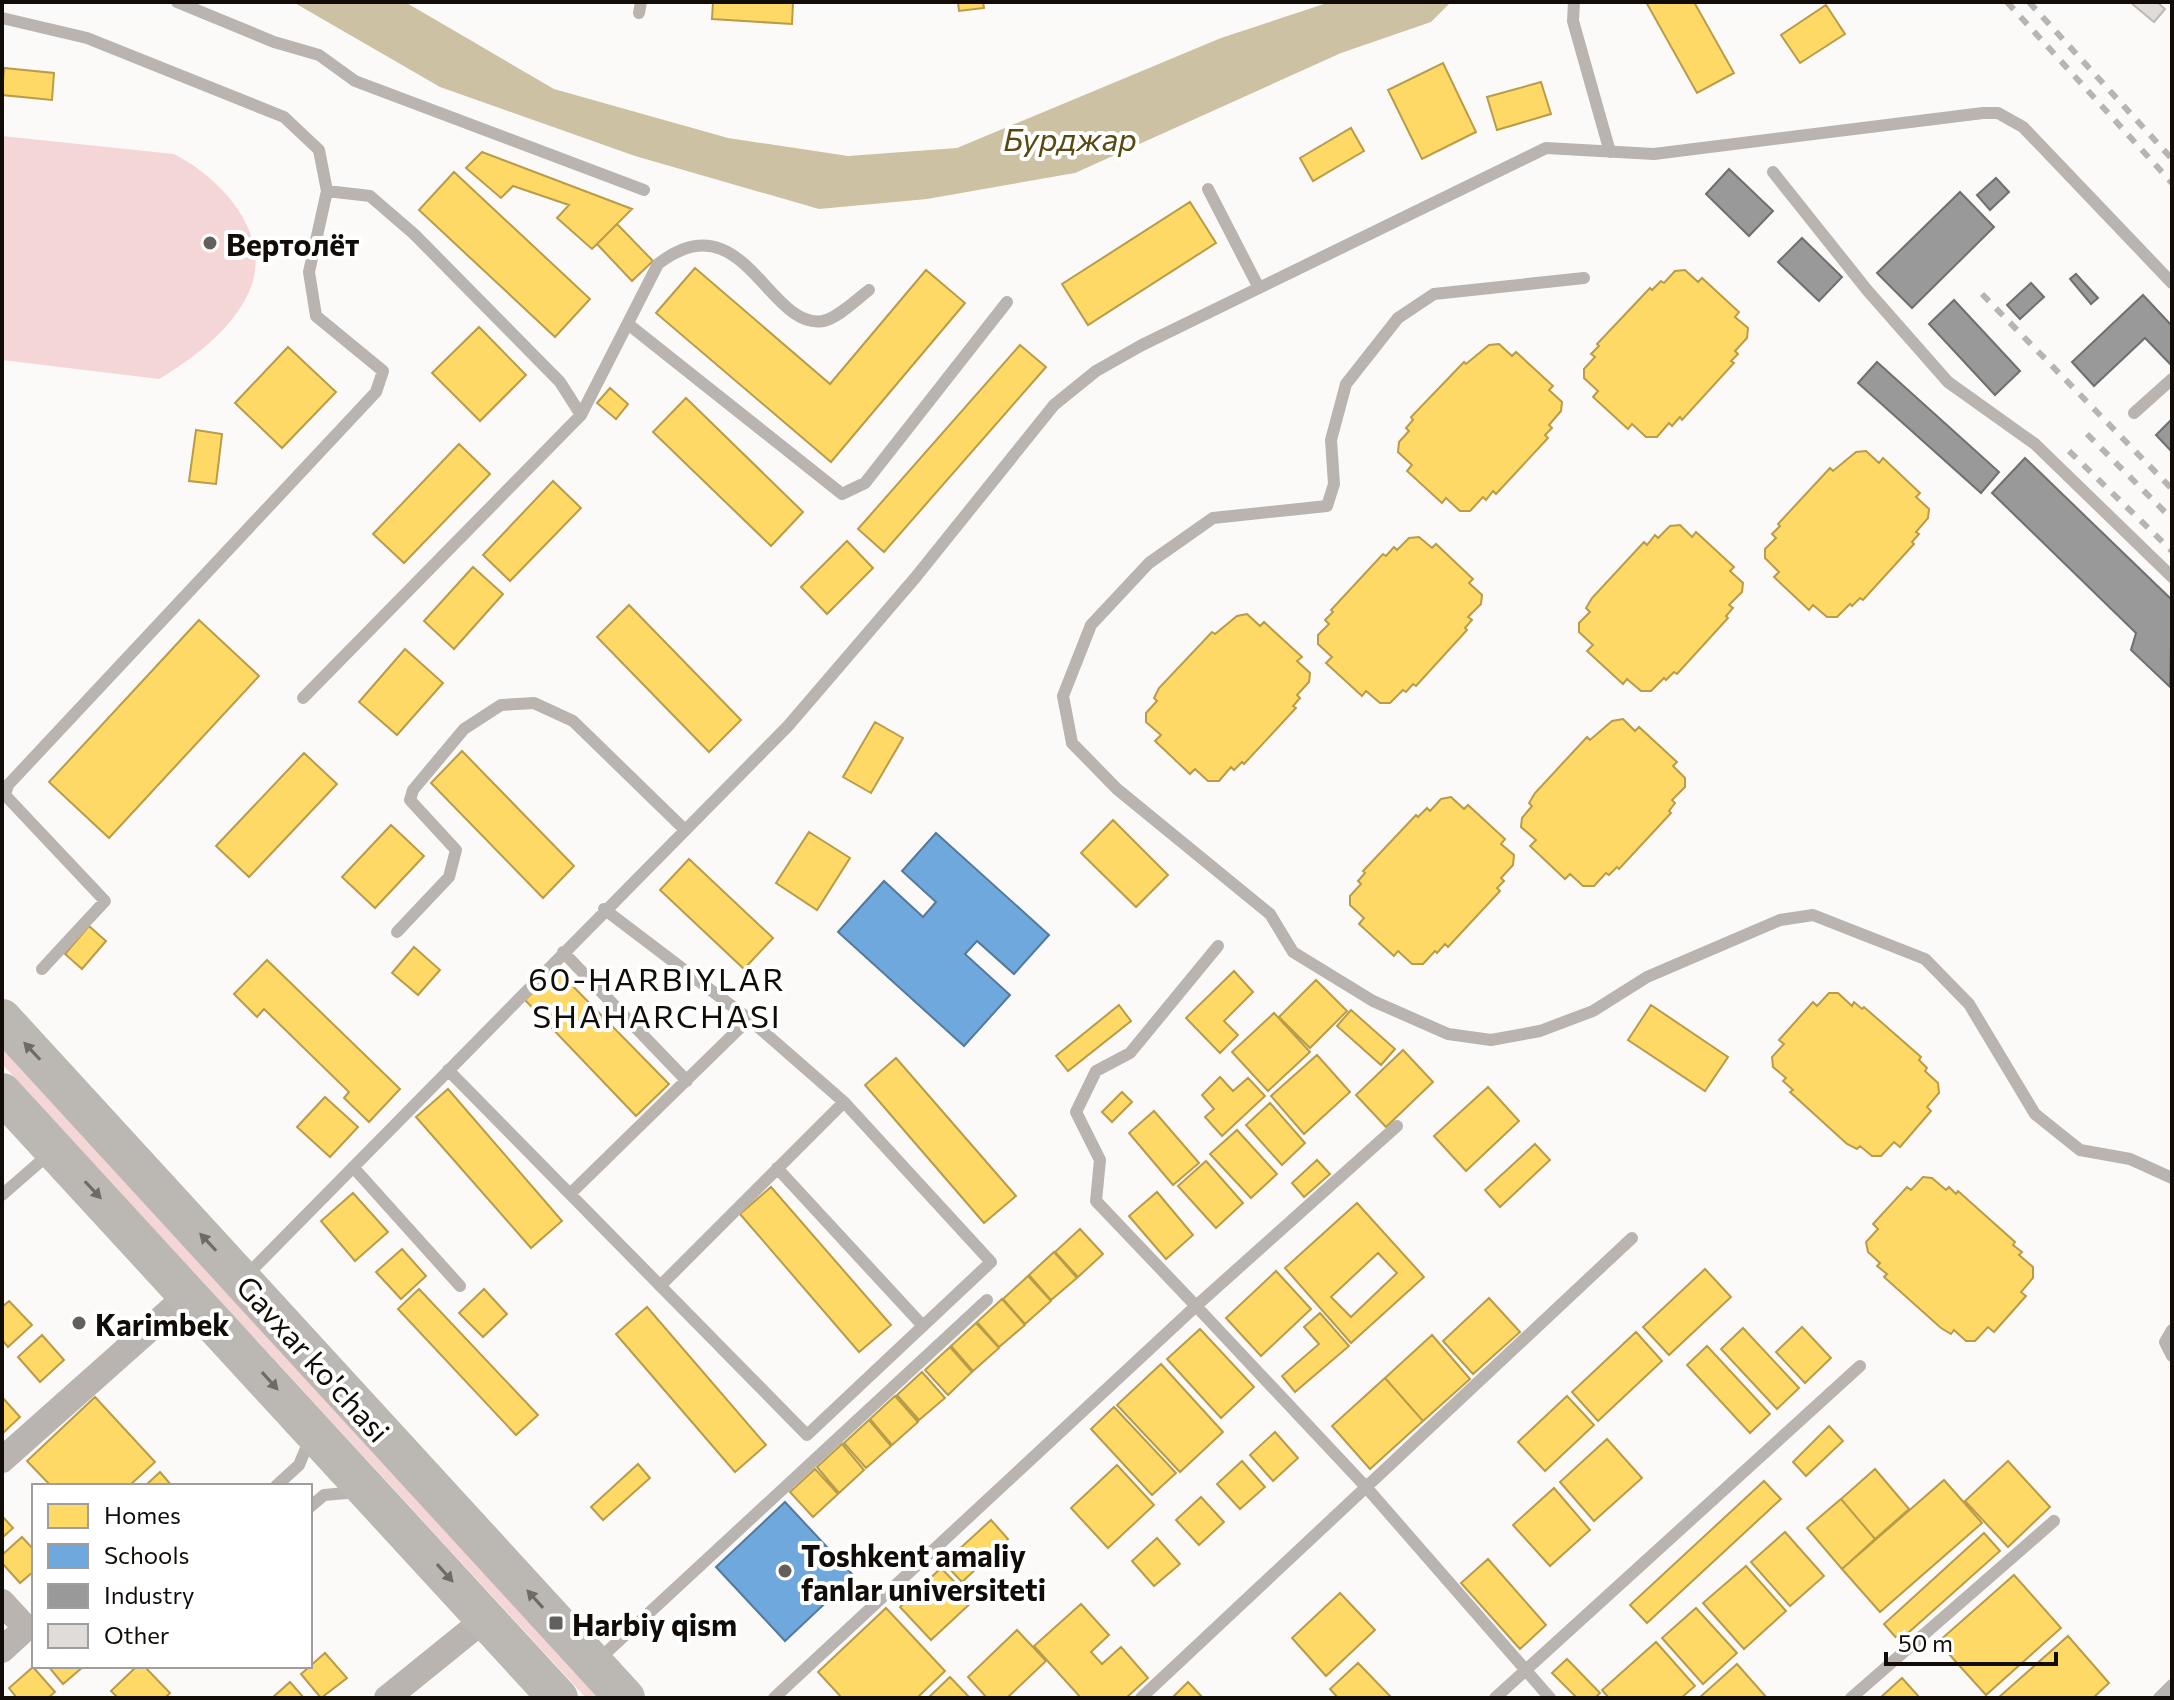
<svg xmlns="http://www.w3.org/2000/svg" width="2174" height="1700" viewBox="0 0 2174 1700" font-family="Commissioner,sans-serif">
	<rect width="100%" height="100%" fill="#fcfaf8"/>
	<path fill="#f5d6d6" d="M2,136L174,154C221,178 276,236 248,294C231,330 193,359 159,379L2,360Z
		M2,1042L605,1698H586L2,1064Z"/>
	<path fill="#ccc1a2" d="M293,2H405L554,89L728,138L848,156L957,148L1221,38L1330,2H1451L1431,22L1341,53L1075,173L927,199L819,209L635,156L440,87Z"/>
	<path fill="#ffd966" stroke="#b89c4a" stroke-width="2" fill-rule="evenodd" d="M713,2H793L792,24L712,19Z
		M958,2H983L984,8L959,11Z
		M1646,2H1694L1734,73L1697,93Z
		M1826,5L1845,34L1800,63L1781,35Z
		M1443,63L1476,132L1422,159L1388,90Z
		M4,68L54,73L52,100L2,95Z
		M1541,82L1551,114L1497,130L1487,97Z
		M1351,128L1364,151L1313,181L1300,158Z
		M482,152L632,209L592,249L557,218L569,205L513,186L501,198L466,168Z
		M454,172L590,299L555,337L419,210Z
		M1190,202L1216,243L1088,325L1062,284Z
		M617,224L653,261L632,281L597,244Z
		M695,268L830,384L926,270L965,303L831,462L656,313Z
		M1685,270L1698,282L1702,278L1739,312L1735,317L1748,328L1747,338L1735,351L1738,354L1731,361L1734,363L1682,420L1680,417L1672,426L1669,423L1657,437H1646L1632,424L1628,429L1593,397L1598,391L1584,378V369L1595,357L1591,354L1599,346L1597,344L1650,288L1652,290L1661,281L1664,283L1675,271Z
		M479,327L526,375L480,421L432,373Z
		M1499,344L1512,356L1516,352L1553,386L1549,390L1562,402L1561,411L1549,425L1552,428L1545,435L1548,438L1496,494L1493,491L1486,500L1483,497L1470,511H1460L1446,498L1442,503L1407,471L1412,465L1398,452L1399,442L1409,431L1406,428L1413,420L1411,417L1464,362L1466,364L1489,345Z
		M1020,345L1046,367L884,552L858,529Z
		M288,347L336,392L282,448L235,403Z
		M610,388L628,404L616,419L597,403Z
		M686,398L803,512L771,546L653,432Z
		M196,430L222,434L216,484L189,481Z
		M459,444L490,474L404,563L373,534Z
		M1866,451L1879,463L1883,458L1920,493L1916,497L1929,509L1928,518L1916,532L1919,534L1912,542L1914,544L1863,600L1860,598L1852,606L1850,604L1837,617H1827L1813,605L1809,610L1774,577L1779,572L1765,558V549L1776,538L1772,534L1780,526L1778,524L1830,468L1833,471L1856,452Z
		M553,481L581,508L510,581L483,555Z
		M1680,525L1692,537L1696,532L1734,567L1730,571L1743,583L1742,592L1729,605L1733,608L1726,616L1728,618L1677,674L1674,672L1666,680L1664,678L1651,691H1641L1627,679L1623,684L1587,651L1593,645L1579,632V623L1590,612L1586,608L1592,598L1644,542L1647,545L1655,535L1658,538L1670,526Z
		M1419,537L1432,548L1436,544L1473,579L1469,583L1482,595L1481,604L1468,617L1472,620L1465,628L1467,630L1416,686L1413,684L1406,692L1403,690L1390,703H1380L1366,691L1362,696L1326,663L1332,657L1318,644V635L1329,624L1325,620L1333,612L1331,610L1383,554L1386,556L1394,547L1397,550L1409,538Z
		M847,541L873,568L827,614L801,587Z
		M473,567L503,594L454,649L424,621Z
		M629,605L741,720L709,752L597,637Z
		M1247,614L1260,626L1264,622L1302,657L1297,661L1310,673L1309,682L1297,695L1300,698L1293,706L1296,708L1244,764L1242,762L1234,770L1231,767L1219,781H1208L1195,769L1190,774L1155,741L1161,735L1146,722V713L1157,701L1154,698L1159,688L1212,632L1215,634L1237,616Z
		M199,620L259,676L109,838L49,782Z
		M405,649L443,683L397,735L359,702Z
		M1623,719L1635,731L1639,727L1677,762L1673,766L1685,778V787L1672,800L1675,803L1669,811L1671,813L1619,869L1617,867L1609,875L1606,873L1594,886H1583L1570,874L1565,879L1530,846L1536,840L1521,827L1522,818L1532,806L1529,803L1535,793L1587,737L1590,740L1612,721Z
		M875,722L903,738L871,793L843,777Z
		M462,751L574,866L543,898L431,783Z
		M304,753L337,784L249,877L216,846Z
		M1451,797L1464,809L1468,805L1505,839L1501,844L1514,855L1513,865L1501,878L1504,881L1497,888L1500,891L1448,947L1445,944L1437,953L1435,951L1423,964H1412L1398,951L1394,956L1359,924L1364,918L1350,905V896L1361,884L1358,881L1365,873L1363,871L1416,815L1418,817L1427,808L1430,811L1441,799Z
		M1113,820L1168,875L1136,907L1081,853Z
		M391,825L424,856L375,908L342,877Z
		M809,832L850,858L817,910L776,883Z
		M689,859L773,938L744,969L660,890Z
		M89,926L106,941L82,969L65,954Z
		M414,947L440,970L418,995L392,973Z
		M267,960L400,1089L369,1122L344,1098L349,1092L264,1009L257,1017L234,994Z
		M556,969L669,1084L636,1116L525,1000Z
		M1234,971L1253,992L1224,1021L1238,1035L1220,1053L1186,1018Z
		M1316,980L1347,1011L1310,1048L1279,1017Z
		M1829,993H1838L1852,1006L1854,1002L1862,1009L1864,1007L1921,1057L1919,1060L1927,1068L1925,1071L1938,1083L1939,1093L1927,1107L1931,1111L1900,1147L1894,1142L1881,1156H1872L1860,1146L1857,1149L1847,1144L1790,1092L1793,1090L1783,1081L1786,1078L1773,1067L1772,1057L1784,1044L1779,1040L1813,1002L1817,1006Z
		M1119,1005L1131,1021L1068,1071L1056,1056Z
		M1651,1005L1728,1057L1705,1091L1628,1040Z
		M1351,1010L1395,1049L1381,1065L1337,1026Z
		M1274,1013L1310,1052L1268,1091L1232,1052Z
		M1403,1050L1433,1082L1386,1127L1356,1095Z
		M1317,1055L1350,1092L1304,1134L1271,1096Z
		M896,1058L1016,1196L984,1223L865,1085Z
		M1220,1077L1233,1091L1248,1078L1265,1096L1222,1136L1205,1117L1214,1109L1202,1095Z
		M1488,1087L1519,1121L1466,1171L1434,1136Z
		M448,1089L562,1221L531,1248L416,1117Z
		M1122,1092L1132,1102L1112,1122L1102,1112Z
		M325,1097L358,1127L330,1157L297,1127Z
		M1270,1103L1305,1143L1282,1165L1246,1125Z
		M1154,1111L1199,1163L1173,1185L1129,1133Z
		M1237,1130L1277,1174L1251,1198L1210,1154Z
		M1535,1144L1550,1160L1500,1207L1485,1190Z
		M1317,1160L1330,1174L1304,1197L1292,1183Z
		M1206,1161L1243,1203L1216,1228L1178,1186Z
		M1923,1177L1932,1178L1946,1190L1949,1187L1956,1194L1958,1191L2015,1242L2013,1245L2022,1252L2019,1255L2033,1267V1278L2021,1292L2026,1296L1994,1332L1988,1327L1975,1341H1966L1954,1330L1951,1334L1941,1328L1884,1277L1887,1274L1877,1266L1880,1263L1868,1252L1866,1242L1878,1229L1873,1224L1907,1187L1911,1190Z
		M771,1187L891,1325L859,1352L740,1214Z
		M1157,1192L1193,1235L1166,1259L1129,1216Z
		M353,1193L388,1232L355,1261L321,1221Z
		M1357,1203L1424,1277L1351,1343L1285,1268ZM1378,1253L1397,1273L1351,1317L1331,1297Z
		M1080,1229L1103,1254L1078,1277L1055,1252Z
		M402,1249L426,1276L401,1299L376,1272Z
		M1054,1252L1077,1278L1051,1300L1029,1275Z
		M1705,1269L1731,1297L1669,1355L1643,1327Z
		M1276,1271L1311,1309L1261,1356L1226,1318Z
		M1028,1276L1051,1301L1025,1324L1003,1299Z
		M419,1289L538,1415L516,1435L398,1309Z
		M484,1289L507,1314L483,1337L459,1313Z
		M1489,1298L1520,1332L1473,1374L1443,1341Z
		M1002,1299L1025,1325L999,1347L977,1322Z
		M9,1301L32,1325L8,1347L2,1340V1307Z
		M647,1307L766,1445L735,1472L616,1334Z
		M1320,1313L1349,1346L1295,1392L1282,1376L1319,1344L1304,1327Z
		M976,1323L999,1348L973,1371L951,1346Z
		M1802,1327L1831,1358L1805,1383L1776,1352Z
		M1743,1328L1799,1388L1777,1409L1721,1349Z
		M1200,1329L1254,1387L1221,1418L1167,1359Z
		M1636,1332L1662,1361L1598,1421L1572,1392Z
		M42,1335L64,1360L40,1382L18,1357Z
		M1432,1335L1470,1379L1423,1421L1385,1378Z
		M1707,1346L1770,1414L1750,1433L1687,1365Z
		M950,1347L972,1372L948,1395L925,1370Z
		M1161,1364L1223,1432L1180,1472L1117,1405Z
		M922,1372L945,1398L919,1420L897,1395Z
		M1385,1378L1423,1421L1370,1469L1332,1426Z
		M895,1396L918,1422L892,1445L870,1419Z
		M1567,1396L1594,1425L1545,1471L1518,1442Z
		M2,1397L20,1417L2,1434Z
		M95,1397L155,1462L129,1486H51L27,1461Z
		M1114,1407L1176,1473L1152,1495L1091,1429Z
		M869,1420L891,1446L866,1468L844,1443Z
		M1829,1426L1843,1441L1806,1476L1793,1462Z
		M1275,1432L1298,1458L1273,1481L1250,1455Z
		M1607,1439L1642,1478L1594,1521L1560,1482Z
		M842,1444L864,1470L839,1493L817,1467Z
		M1242,1461L1265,1487L1240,1509L1217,1484Z
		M2008,1461L2050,1507L2008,1547L1965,1501Z
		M638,1464L650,1478L603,1520L591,1507Z
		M1117,1465L1154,1505L1108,1548L1071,1508Z
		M815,1469L838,1494L813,1517L790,1492Z
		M1875,1469L1909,1509L1875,1539L1841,1499Z
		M160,1472L172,1486H145Z
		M1944,1480L1982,1523L1880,1612L1842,1569Z
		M1764,1481L1781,1499L1647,1623L1630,1605Z
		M1554,1488L1590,1530L1550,1566L1513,1525Z
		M1201,1497L1224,1522L1199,1545L1176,1520Z
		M1841,1499L1875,1539L1842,1569L1807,1528Z
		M2,1516L13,1528L2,1538Z
		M991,1520L1008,1539L962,1582L944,1563Z
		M1785,1532L1824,1576L1790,1606L1751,1562Z
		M1984,1533L2000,1551L1899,1641L1884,1624Z
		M22,1537L34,1550V1571L20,1583L2,1563V1555Z
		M1157,1538L1180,1564L1154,1586L1132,1561Z
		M1488,1559L1546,1625L1520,1649L1461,1583Z
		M1746,1566L1786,1611L1744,1649L1703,1603Z
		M941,1568L973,1601L931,1640L900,1607Z
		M2014,1575L2061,1628L1986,1695L1938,1642Z
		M1340,1593L1375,1630L1326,1676L1292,1638Z
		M1081,1604L1109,1635L1091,1652L1102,1664L1121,1647L1148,1678L1126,1698H1081L1034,1646Z
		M886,1608L945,1671L917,1698H842L818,1672Z
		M1696,1608L1737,1653L1703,1684L1662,1638Z
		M1017,1630L1046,1661L1007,1698H987L968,1677Z
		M2068,1636L2109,1683L2093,1698H1998Z
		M1656,1642L1695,1686L1681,1698H1609L1602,1690Z
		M325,1653L347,1678L321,1698L301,1674Z
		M1567,1659L1600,1693L1595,1698H1577L1552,1673Z
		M1358,1663L1390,1696L1388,1698H1338L1330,1689Z
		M1737,1664L1767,1698H1699Z
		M48,1666H84L63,1684Z
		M137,1666H144L170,1693L165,1698H118L111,1691Z
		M33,1667L55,1692L48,1698H17L9,1688Z
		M950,1677L970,1698H928Z
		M1902,1678L1920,1698H1880Z
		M290,1682L304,1698H272Z
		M1188,1682L1203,1698H1172Z"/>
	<path fill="#6fa8dc" stroke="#53799c" stroke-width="2" d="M936,833L1049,935L1014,974L977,941L965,954L1010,995L964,1046L838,932L884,881L923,917L936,902L902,871Z
		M785,1502L854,1576L785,1641L716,1567Z"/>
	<path fill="#999" stroke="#706f6e" stroke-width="2" d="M1729,169L1773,211L1749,236L1706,194Z
		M1996,178L2009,192L1990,210L1977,195Z
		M1960,192L1994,227L1912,308L1877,273Z
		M1802,238L1842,277L1819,301L1778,262Z
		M2076,274L2098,298L2091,304L2070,279Z
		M2031,283L2044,297L2020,319L2007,305Z
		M2143,295L2172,326V366L2145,338L2094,386L2072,362Z
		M1954,300L2020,371L1995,395L1929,324Z
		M1877,362L1999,472L1981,493L1858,383Z
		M2172,419V452L2156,435Z
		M2025,458L2172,600L2170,687L2131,650L2136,633L1992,493Z"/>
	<path fill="#e0dcd9" stroke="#bdb9b7" stroke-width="2" d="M2130,2H2157L2165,9L2154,22Z"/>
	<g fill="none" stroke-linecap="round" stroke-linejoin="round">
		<path stroke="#b9b4b0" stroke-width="12" d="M177,2L274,42L319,55L355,81L644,190
			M1574,2L1573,21L1610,152
			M639,13L641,2
			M2,18L87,38L284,117L319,150L327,191L309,272L316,316L383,371L376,392L8,785L5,795L105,901L42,969
			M1773,172L1867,290L1948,382L2035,444L2172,577
			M1208,189L1259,288
			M327,191L370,196L414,234L560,382L581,415
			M1584,278L1434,294L1398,318L1346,384L1331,440L1334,484L1327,506L1213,518L1149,563L1091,625L1063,696L1072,743L1117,789L1270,914L1293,952L1373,1001L1448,1034L1491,1040L1540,1031L1593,1011L1647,977L1780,920L1813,915L1925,959L1969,1004L2035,1114L2080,1150L2130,1159L2172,1178
			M628,324L842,494L865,483L1007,302
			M2134,413L2172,379
			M303,698L581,415L658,264C743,198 768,330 823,321C838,318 857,299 869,290
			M397,932L449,877L456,850L410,800L413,790L464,729L501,705L534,703L573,721L683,828
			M1218,946L1130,1053L1096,1071L1076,1112L1100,1160L1096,1201L1196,1306L1397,1126
			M563,952L687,1081
			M448,1070L807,1435L991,1262L844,1102L749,1019L604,909
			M353,1167L460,1286
			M777,1168L923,1326
			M570,1194L749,1019
			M2,1195L49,1154
			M245,1277L788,726L915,578L1054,405L1096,371L1142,345L1546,148L1654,154L1983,113H1998L2023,127L2172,283
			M660,1286L844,1102
			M2172,1330L2165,1342L2172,1356
			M276,1486L299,1465L309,1441
			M310,1507L324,1495L358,1492
			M596,1662L987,1300
			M774,1698L1196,1306L1366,1487L1550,1698
			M1141,1698L1632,1238
			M1495,1698L1860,1366
			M1851,1698L2054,1521
			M2159,1698L2172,1685"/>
		<path stroke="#b9b4b0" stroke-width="26" d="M2,1460L190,1293
			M2,1602L26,1628L2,1650
			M387,1698L486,1618"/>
		<path stroke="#bbb7b2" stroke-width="40" d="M2,1019L625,1698
			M2,1093L558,1698"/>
		<path stroke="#b7b4b1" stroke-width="6" stroke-dasharray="10 10" stroke-linecap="butt" d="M2007,2L2172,183
			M2029,2L2172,159
			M1982,294L2172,489
			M2087,434L2172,519
			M2069,451L2172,551"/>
	</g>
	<defs><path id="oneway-solid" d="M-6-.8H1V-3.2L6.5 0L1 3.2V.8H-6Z" transform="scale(2)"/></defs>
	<g fill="#6e6a66">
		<use href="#oneway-solid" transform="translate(32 1051) rotate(-133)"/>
		<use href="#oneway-solid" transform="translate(93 1190) rotate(47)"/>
		<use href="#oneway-solid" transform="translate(208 1242) rotate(-133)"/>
		<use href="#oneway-solid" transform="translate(270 1381) rotate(48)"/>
		<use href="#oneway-solid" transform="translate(445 1573) rotate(48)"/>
		<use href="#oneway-solid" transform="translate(535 1599) rotate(-132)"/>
	</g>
	<g fill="#635f5c" stroke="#fff" stroke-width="3">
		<circle cx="210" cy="243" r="8"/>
		<circle cx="79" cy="1323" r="8"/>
		<circle cx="785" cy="1571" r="8"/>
		<rect x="548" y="1615" width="16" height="16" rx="4"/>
	</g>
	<g text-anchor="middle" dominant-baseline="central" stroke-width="8" stroke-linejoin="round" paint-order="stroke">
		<g font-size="30" font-weight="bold" fill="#110c08" stroke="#fff" text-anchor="start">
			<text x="226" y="243">Вертолёт</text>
			<text x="95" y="1323">Karimbek</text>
			<text x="801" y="1554">Toshkent amaliy<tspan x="801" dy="34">fanlar universiteti</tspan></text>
			<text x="572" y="1623">Harbiy qism</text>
		</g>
		<g font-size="30" fill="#110c08" stroke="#fff">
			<text transform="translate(314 1358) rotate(48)">Gavxar ko'chasi</text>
		</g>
		<g font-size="32" font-style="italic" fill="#584812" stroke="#fff">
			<text x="1070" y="138">Бурджар</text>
		</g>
		<g font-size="32" letter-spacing="2" fill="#110c08" stroke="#fff">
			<text x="657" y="978">60-HARBIYLAR<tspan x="657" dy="37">SHAHARCHASI</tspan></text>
		</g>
	</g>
	<rect width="2174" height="1700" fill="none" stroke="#110c08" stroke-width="8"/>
	<rect x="32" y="1484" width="280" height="184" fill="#ffffff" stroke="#a09e9c" stroke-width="2"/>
	<rect x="48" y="1504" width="40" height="24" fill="#ffd966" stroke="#a09e9c" stroke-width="2"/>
	<text x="104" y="1524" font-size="24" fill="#110c08">Homes</text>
	<rect x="48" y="1544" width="40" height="24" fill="#6fa8dc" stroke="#a09e9c" stroke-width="2"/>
	<text x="104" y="1564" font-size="24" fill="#110c08">Schools</text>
	<rect x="48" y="1584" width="40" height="24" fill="#999999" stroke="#a09e9c" stroke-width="2"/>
	<text x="104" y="1604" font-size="24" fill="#110c08">Industry</text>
	<rect x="48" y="1624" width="40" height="24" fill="#e0dcd9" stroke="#a09e9c" stroke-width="2"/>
	<text x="104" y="1644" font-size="24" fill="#110c08">Other</text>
	<path d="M1886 1652v12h170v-12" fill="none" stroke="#110c08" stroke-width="4"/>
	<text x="1898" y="1652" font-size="24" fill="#110c08" stroke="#ffffff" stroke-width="6" paint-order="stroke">50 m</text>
</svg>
